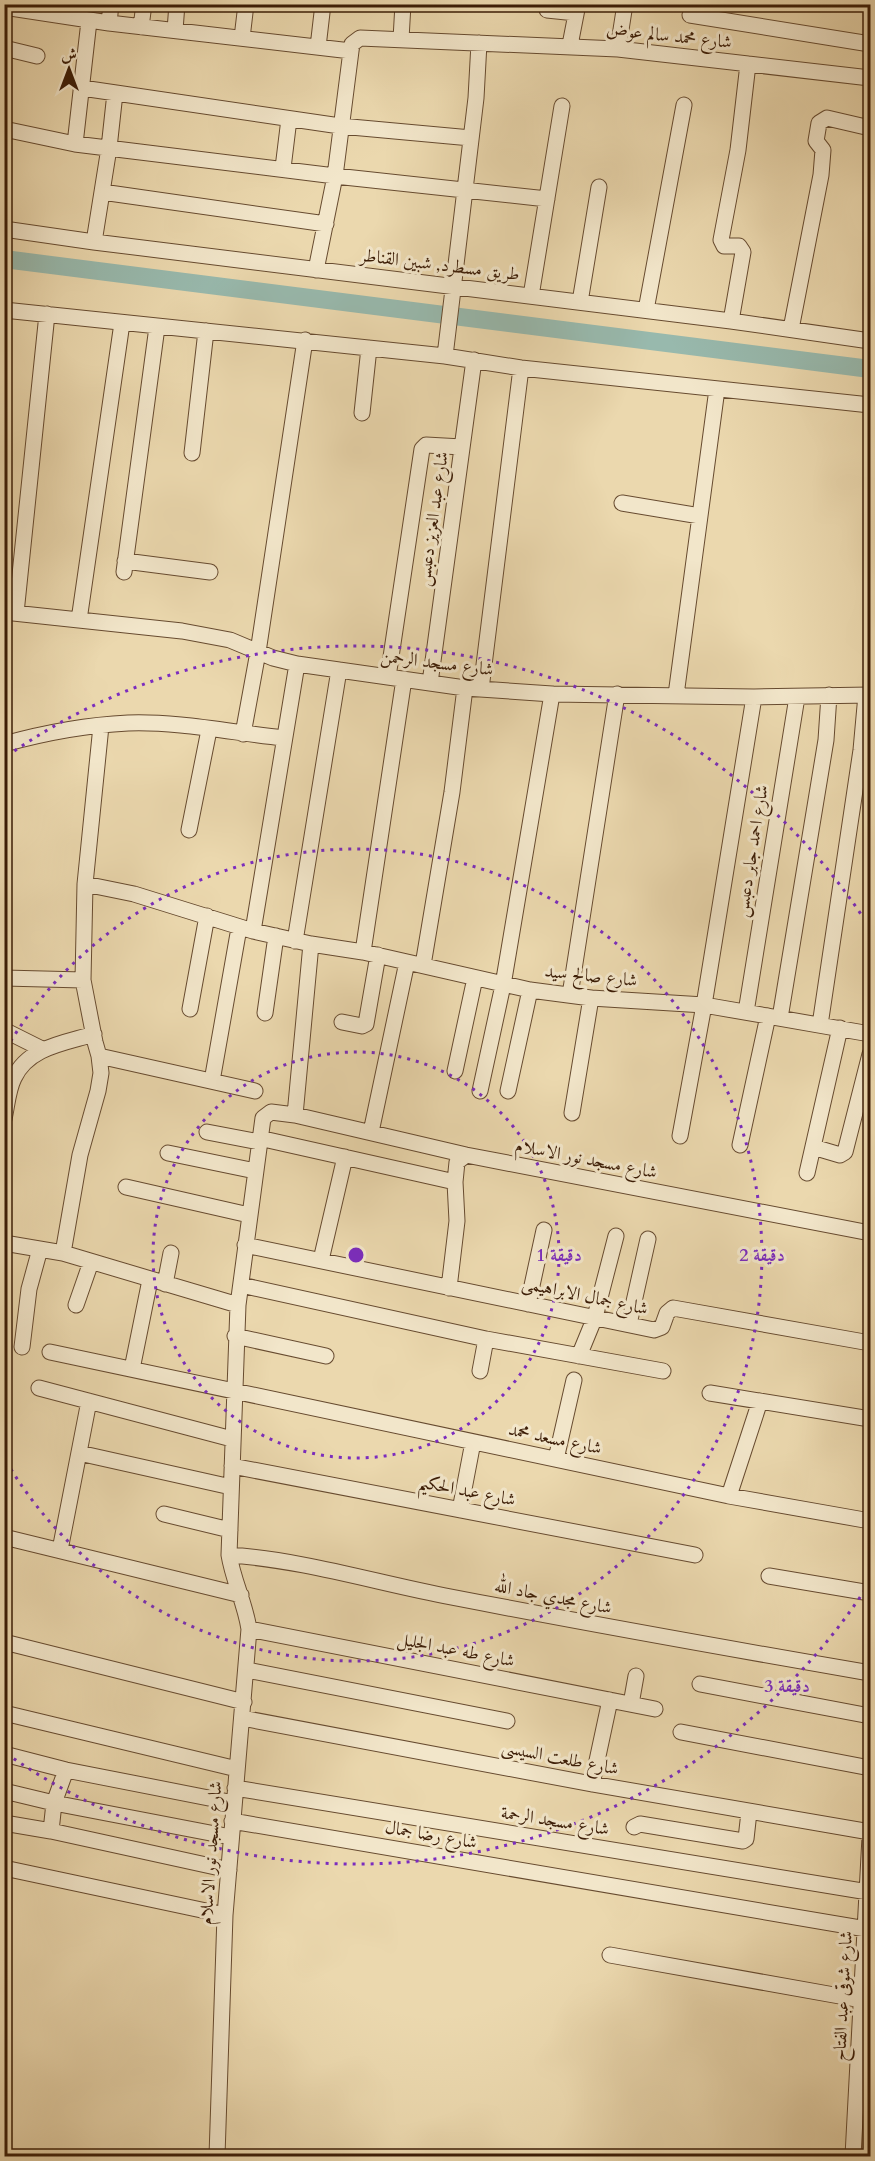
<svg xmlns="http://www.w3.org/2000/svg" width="875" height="2161" viewBox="0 0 875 2161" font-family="Cardo,Amiri,serif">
	<rect width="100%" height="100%" fill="#ebd8ae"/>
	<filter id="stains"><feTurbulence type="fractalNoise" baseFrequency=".00333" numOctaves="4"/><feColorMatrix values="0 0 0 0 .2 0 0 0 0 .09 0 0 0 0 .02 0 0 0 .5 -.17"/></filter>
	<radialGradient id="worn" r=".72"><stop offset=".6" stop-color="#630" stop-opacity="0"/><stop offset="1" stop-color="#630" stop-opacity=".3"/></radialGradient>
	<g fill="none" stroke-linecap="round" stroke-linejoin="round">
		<path stroke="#98b9ad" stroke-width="18" d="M4,259L870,369"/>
		<defs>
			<path id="minor" d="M4,7L109,23L351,51L352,44L360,38L618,49L870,78
				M547,10L576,13
				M690,15L870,44
				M109,23L111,4
				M141,27L144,4
				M175,30L177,4
				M242,38L246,4
				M401,39L403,4
				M570,45L578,4
				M318,47L323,4
				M4,48L37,56
				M618,49L625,4
				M82,88L340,126L471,138
				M4,129L75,144L335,176L547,199
				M75,144L89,21
				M283,168L289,119
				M102,192L326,224
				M4,229L94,242L731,321L870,341
				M94,242L109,148L115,93
				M316,270L335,176L351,51
				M531,296L562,106
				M580,302L599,187
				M4,310L445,356L521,368L870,405
				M646,310L684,105
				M731,321L743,252L739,246H724L721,240L738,150L748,64
				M791,329L821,175L823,150L816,141L819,123L827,118L870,128
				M445,356L476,98L479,43
				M362,413L369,348
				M192,453L206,331
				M622,503L700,516
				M125,561L210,572
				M124,572L157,327
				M4,612L182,631L230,640L273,658L297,664L465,688L552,694L754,697L870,695
				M16,613L47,314
				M79,620L122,323
				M388,677L422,449L426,445L462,447
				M430,683L474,360
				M481,689L521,368
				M676,695L717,389
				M243,734L258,652L305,340
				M4,744C44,733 86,725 128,723C176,721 235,733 284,738
				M189,830L209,730
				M85,884L134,894L253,931L311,944L363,952L530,990L591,998L704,1005L870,1034
				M253,931L297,664
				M295,941L339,670
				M363,952L404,679
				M423,965L452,792L465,688
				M4,978L83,980
				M570,995L617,694
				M190,1009L207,916
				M746,1012L797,697
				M265,1013L276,936
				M780,1018L826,740L829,695
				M342,1022L362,1026L366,1024L378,955
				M820,1025L861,750L866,695
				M4,1030L42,1049
				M99,1056L255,1091
				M455,1071L475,978
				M212,1081L239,928
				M480,1091L503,985L552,694
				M508,1091L530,990
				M572,1113L591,998
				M295,1115L311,944
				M4,1119C7,1106 8,1090 14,1078C28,1047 65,1043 94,1034
				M207,1132L259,1142
				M371,1132L407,962
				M680,1136L704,1005L754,697
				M259,1138L455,1182
				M740,1145L768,1016
				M813,1147L840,1155L845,1152L870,1054
				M168,1153L255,1171
				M807,1173L840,1028
				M126,1187L249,1215
				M4,1243L63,1253L238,1305
				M245,1245L654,1330L662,1327L667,1313L673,1308L870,1343
				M63,1253L80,1155L98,1091L101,1073L99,1056L95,1042L83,980L85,884L101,726
				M321,1260L345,1157
				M165,1284L171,1253
				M241,1285L486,1339L663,1371
				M449,1288L457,1221L455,1182L457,1162L466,1155
				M528,1304L544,1230
				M76,1305L91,1262
				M629,1324L648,1239
				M235,1336L326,1356
				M22,1347L29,1289L40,1249
				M50,1352L729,1496L870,1521
				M579,1356L595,1317L616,1236
				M132,1369L150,1280
				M480,1371L486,1339
				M39,1388L232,1439
				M710,1393L870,1419
				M79,1453L231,1487
				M556,1459L574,1380
				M232,1466L695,1555
				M729,1496L760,1401
				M460,1510L473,1442
				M164,1514L230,1530
				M4,1537L241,1595
				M60,1550L89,1401
				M229,1555C304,1560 377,1583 451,1597C591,1624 731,1649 870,1673
				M769,1576L870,1593
				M249,1629L655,1709
				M4,1642L244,1702
				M247,1670L507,1721
				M700,1684L870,1716
				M631,1704L636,1676
				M4,1713L237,1769
				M242,1718L592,1784L870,1832
				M681,1732L870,1768
				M4,1754L66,1770L234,1803
				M592,1784L610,1700
				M235,1788L868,1892
				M4,1791L54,1803L231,1837
				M232,1821L866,1929
				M4,1823L51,1831L229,1870
				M634,1827L640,1824L743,1841L746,1839L749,1812
				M51,1831L54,1803L66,1770
				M4,1868L225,1915
				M610,1955L862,2000
				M217,2156L225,1915L249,1629C245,1603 233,1580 229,1555L238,1305L263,1118L271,1112L295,1115L466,1155L870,1233
				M853,2156L870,1837"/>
		</defs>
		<use href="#minor" stroke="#674b30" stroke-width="17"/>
		<use href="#minor" stroke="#f2e6ca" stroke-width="15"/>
	</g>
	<g fill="none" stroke="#7b2cbf" stroke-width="3" stroke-dasharray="3 6">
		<circle cx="356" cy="1255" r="203"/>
		<path d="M6 1049A406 406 0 1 1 6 1461"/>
		<path d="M870 1582A609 609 0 0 1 7 1754M7 756A609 609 0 0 1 870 928"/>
	</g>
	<g text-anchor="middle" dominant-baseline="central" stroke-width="6" stroke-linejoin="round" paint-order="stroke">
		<g font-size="18" fill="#3b1c06" stroke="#f2e6ca">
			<text transform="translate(669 36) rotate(6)">شارع محمد سالم عوض</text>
			<text transform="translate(440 265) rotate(7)">طريق مسطرد, شبين القناطر</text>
			<text transform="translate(433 519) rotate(-82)">شارع عبد العزيز دعبس</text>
			<text transform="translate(437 663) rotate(7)">شارع مسجد الرحمن</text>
			<text transform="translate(752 851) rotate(-81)">شارع احمد جابر دعبس</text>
			<text transform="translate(591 976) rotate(6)">شارع صالح سيد</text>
			<text transform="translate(586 1159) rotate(11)">شارع مسجد نور الاسلام</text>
			<text transform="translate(585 1296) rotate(12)">شارع جمال الابراهيمى</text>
			<text transform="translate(555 1439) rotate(12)">شارع مسعد محمد</text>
			<text transform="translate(467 1491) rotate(11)">شارع عبد الحكيم</text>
			<text transform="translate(553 1597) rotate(11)">شارع مجدي جاد الله</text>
			<text transform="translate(456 1650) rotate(11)">شارع طه عبد الجليل</text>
			<text transform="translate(560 1758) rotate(11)">شارع طلعت السيسى</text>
			<text transform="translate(555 1821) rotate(9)">شارع مسجد الرحمة</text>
			<text transform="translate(431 1835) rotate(10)">شارع رضا جمال</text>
			<text transform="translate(211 1853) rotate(-86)">شارع مسجد نور الاسلام</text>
			<text transform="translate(843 1996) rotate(-87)">شارع شوقى عبد الفتاح</text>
		</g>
	</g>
	<circle cx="356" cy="1255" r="9" fill="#7b2cbf" stroke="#f2e6ca" stroke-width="3"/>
	<g font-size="18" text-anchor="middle" font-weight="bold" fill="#7b2cbf" stroke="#f2e6ca" stroke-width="6" stroke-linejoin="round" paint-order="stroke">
		<text x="559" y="1261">1 دقيقة</text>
		<text x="762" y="1261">2 دقيقة</text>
		<text x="787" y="1692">3 دقيقة</text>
	</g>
	<rect width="875" height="2161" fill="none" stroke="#ebd8ae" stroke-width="24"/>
	<rect x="6" y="6" width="863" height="2149" fill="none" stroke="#3b1c06" stroke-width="3"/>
	<rect x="12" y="12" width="851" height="2137" fill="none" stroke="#3b1c06" stroke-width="1.5"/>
	<g transform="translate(69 69)" stroke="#f2e6ca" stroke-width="4.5" paint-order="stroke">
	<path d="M0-4.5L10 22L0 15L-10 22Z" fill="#3b1c06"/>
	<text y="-9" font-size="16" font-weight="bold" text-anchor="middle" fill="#3b1c06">ش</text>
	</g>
	<rect width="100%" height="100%" filter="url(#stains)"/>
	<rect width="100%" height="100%" fill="url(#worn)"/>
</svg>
